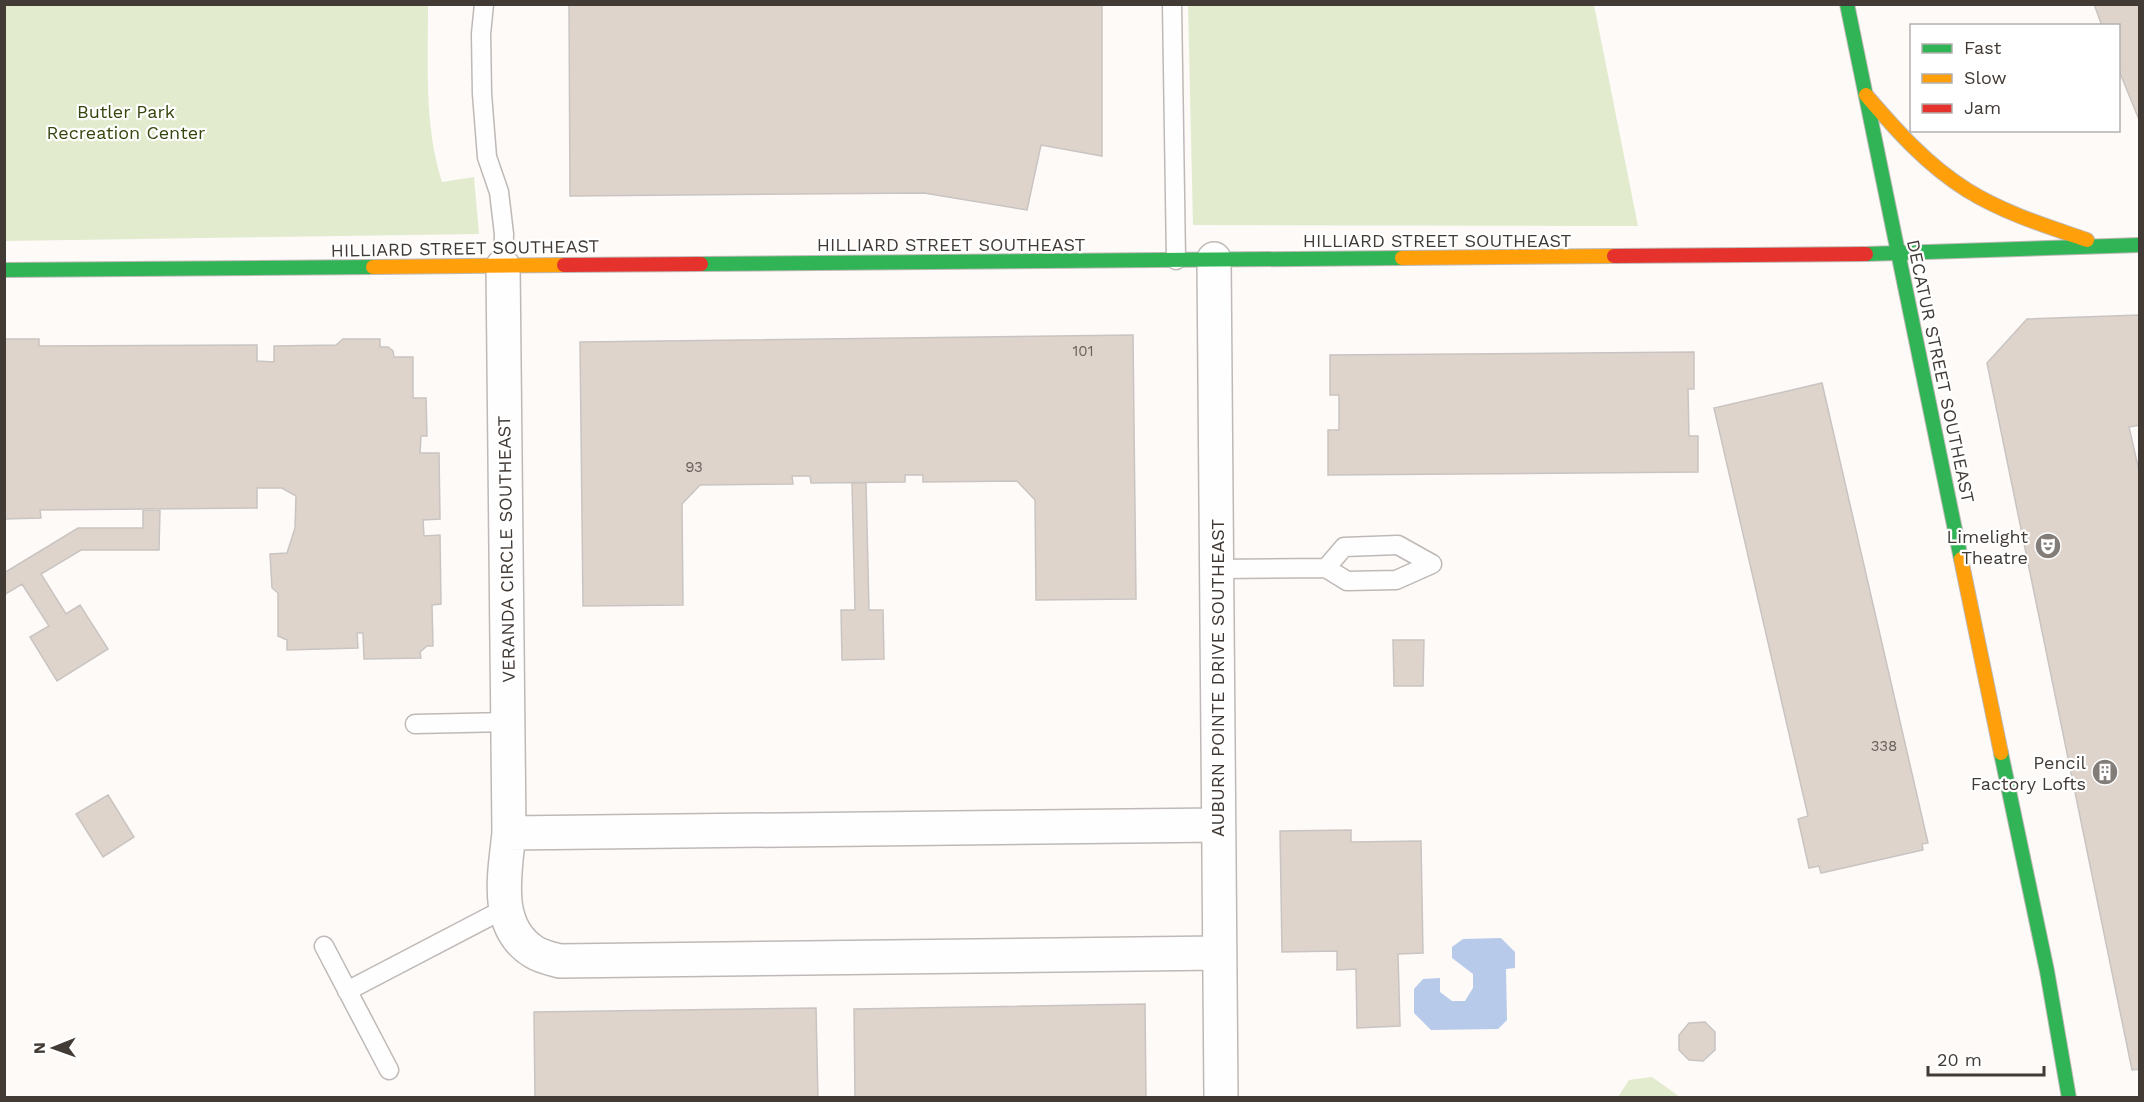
<svg xmlns="http://www.w3.org/2000/svg" width="2144" height="1102" viewBox="0 0 2144 1102" font-family="'Work Sans',sans-serif">
	<rect width="100%" height="100%" fill="#fdfaf8"/>
	<path fill="#e2ebce" d="M4,5H428C428,63 424,127 442,182L474,177L479,234L5,241Z
		M1188,5H1594L1638,226L1193,225Z
		M1652,1077L1680,1097H1618L1629,1080Z"/>
	<path fill="#b7cae9" d="M1501,938L1515,952V968L1506,969L1507,1020L1498,1029L1431,1030L1414,1013V989L1423,979L1440,978V992L1452,1001H1465L1473,988V974L1452,958V947L1463,939Z"/>
	<path fill="#ded4cc" stroke="#c9c4c1" stroke-width="1.5" d="M569,4H1102V156L1041,145L1027,210L924,193L570,196Z
		M2094,4H2140V122L2118,68V26H2102Z
		M2140,315V425L2129,427L2140,475V1069L2132,1070L1987,363L2027,319Z
		M1133,335L1136,599L1036,600L1035,500L1017,481L923,482V475H905V482L811,483L810,476H792L793,484L700,485L682,504L683,605L583,606L580,342Z
		M4,339H39V346L257,345V361L274,362V346L336,345L343,339H380V347H388L393,351L394,357H413V398H426L427,436H421L420,453H439L440,519L423,520L424,536L440,535L441,604L432,605L433,646H427L420,652L421,658L364,659L363,633H357L358,648L287,650V640L278,636V593L272,588L270,554L287,553L295,528L296,496L282,488H257V508L40,510L41,518L4,519Z
		M1694,352V389H1688L1689,436H1698V472L1328,475V430H1339V395H1330V355Z
		M1822,383L1928,843L1922,844L1923,850L1821,873L1819,866L1809,868L1798,819L1808,816L1714,408Z
		M852,483H866L869,610H883L884,659L842,660L841,610H855Z
		M143,510H160L159,550H81L41,574L66,614L80,605L108,649L57,681L30,637L49,626L22,584L4,595V573L78,528H143Z
		M1393,640H1424L1423,686H1394Z
		M108,795L134,837L103,857L76,814Z
		M1351,830V842L1421,841L1423,953L1398,954L1400,1026L1357,1028L1356,969L1337,970V951L1282,952L1280,831Z
		M1145,1004L1146,1098H855L854,1009Z
		M816,1008L818,1098H535L534,1012Z
		M1705,1022L1715,1032V1050L1703,1061L1689,1060L1679,1050V1035L1689,1023Z"/>
	<g fill="none" stroke-linecap="round" stroke-linejoin="round">
		<defs>
			<path id="lane" d="M484,4L481,34L482,94L487,157L499,192L504,234L503,266
				M1172,4L1176,260
				M1326,568L1344,547L1398,545L1432,564
				M1217,569L1326,568L1347,581L1396,580L1432,564
				M415,724L508,722
				M324,946L389,1070
				M347,991L506,908"/>
			<path id="street" d="M1214,259L1221,1098
				M503,266L509,833
				M1218,825L509,833C505,872 493,927 534,952C542,957 552,959 560,961L1219,953"/>
			<path id="fast" d="M1847,4L1961,559
				M1866,254L2140,245
				M701,264L1402,258
				M4,270L373,267
				M2001,753L2047,971L2069,1098"/>
			<path id="slow" d="M1866,95C1896,130 1927,165 1967,190C2004,213 2046,226 2087,240
				M1402,258L1614,256
				M373,267L564,265
				M1961,559L2001,753"/>
			<path id="jam" d="M1614,256L1866,254
				M564,265L701,264"/>
		</defs>
		<use href="#lane" stroke="#beb9b6" stroke-width="21"/>
		<use href="#street" stroke="#beb9b6" stroke-width="36"/>
		<use href="#fast" stroke="#beb9b6" stroke-width="16"/>
		<use href="#slow" stroke="#beb9b6" stroke-width="16"/>
		<use href="#jam" stroke="#beb9b6" stroke-width="16"/>
		<use href="#lane" stroke="#fffefe" stroke-width="18"/>
		<use href="#street" stroke="#fffefe" stroke-width="33"/>
		<use href="#fast" stroke="#30b455" stroke-width="14"/>
		<use href="#slow" stroke="#ff9f0a" stroke-width="14"/>
		<use href="#jam" stroke="#e5322d" stroke-width="14"/>
	</g>
	<defs>
		<symbol id="theatre-disc" viewBox="-11 -11 22 22"><circle r="9.5" fill="#837d79" stroke="#fff"/><path d="M-5-5.5Q0-4 5-5.5V0Q5 5 0 6Q-5 5-5 0ZM-3.3-2.5H-1v1.5H-3.3ZM1-2.5H3.3v1.5H1ZM-2.8 1Q0 5.5 2.8 1Z" fill="#fff"/></symbol>
		<symbol id="building-disc" viewBox="-11 -11 22 22"><circle r="9.5" fill="#837d79" stroke="#fff"/><path d="M-4-6H4V6H1V3H-1V6H-4ZM-2.5-4.3h1.7v1.8h-1.7ZM.8-4.3h1.7v1.8H.8ZM-2.5-1h1.7V.8h-1.7ZM.8-1h1.7V.8H.8Z" fill="#fff"/></symbol>
	</defs>
	<g fill-rule="evenodd">
		<use href="#theatre-disc" x="2033" y="531" width="30" height="30"/>
		<use href="#building-disc" x="2090" y="757" width="30" height="30"/>
	</g>
	<g text-anchor="middle" dominant-baseline="central" stroke-width="4.5" stroke-linejoin="round" paint-order="stroke">
		<g font-size="15" fill="#69605b">
			<text x="1083" y="351">101</text>
			<text x="694" y="467">93</text>
			<text x="1884" y="746">338</text>
		</g>
		<g font-size="18" fill="#34460c" stroke="#fff">
			<text x="126" y="111">Butler Park<tspan x="126" dy="21">Recreation Center</tspan></text>
		</g>
		<g font-size="18" fill="#423a35" stroke="#fff">
			<text x="1437" y="240">HILLIARD STREET SOUTHEAST</text>
			<text x="951" y="244">HILLIARD STREET SOUTHEAST</text>
			<text transform="translate(465 248) rotate(-1)">HILLIARD STREET SOUTHEAST</text>
			<text transform="translate(1941 371) rotate(78)">DECATUR STREET SOUTHEAST</text>
			<text transform="translate(506 549) rotate(-91)">VERANDA CIRCLE SOUTHEAST</text>
			<text transform="translate(1217 678) rotate(-90)">AUBURN POINTE DRIVE SOUTHEAST</text>
		</g>
		<g font-size="18" fill="#423a35" stroke="#fff" text-anchor="end">
			<text x="2028" y="536">Limelight<tspan x="2028" dy="21">Theatre</tspan></text>
			<text x="2086" y="762">Pencil<tspan x="2086" dy="21">Factory Lofts</tspan></text>
		</g>
	</g>
	<rect width="2144" height="1102" fill="none" stroke="#423a35" stroke-width="12"/>
	<rect x="1910" y="24" width="210" height="108" fill="#ffffff" stroke="#b3b0ae" stroke-width="1.5"/>
	<rect x="1922" y="44" width="30" height="9" fill="#30b455" stroke="#b3b0ae" stroke-width="1.5"/>
	<text x="1964" y="54" font-size="18" fill="#423a35">Fast</text>
	<rect x="1922" y="74" width="30" height="9" fill="#ff9f0a" stroke="#b3b0ae" stroke-width="1.5"/>
	<text x="1964" y="84" font-size="18" fill="#423a35">Slow</text>
	<rect x="1922" y="104" width="30" height="9" fill="#e5322d" stroke="#b3b0ae" stroke-width="1.5"/>
	<text x="1964" y="114" font-size="18" fill="#423a35">Jam</text>
	<g transform="translate(54 1048) rotate(269)" stroke="#ffffff" stroke-width="4.5" paint-order="stroke">
	<path d="M0-4.5L10 22L0 15L-10 22Z" fill="#423a35"/>
	<text y="-9" font-size="16" font-weight="bold" text-anchor="middle" fill="#423a35">N</text>
	</g>
	<path d="M1928 1066v9h116v-9" fill="none" stroke="#423a35" stroke-width="3"/>
	<text x="1937" y="1066" font-size="18" fill="#423a35" stroke="#ffffff" stroke-width="4.5" paint-order="stroke">20 m</text>
</svg>
